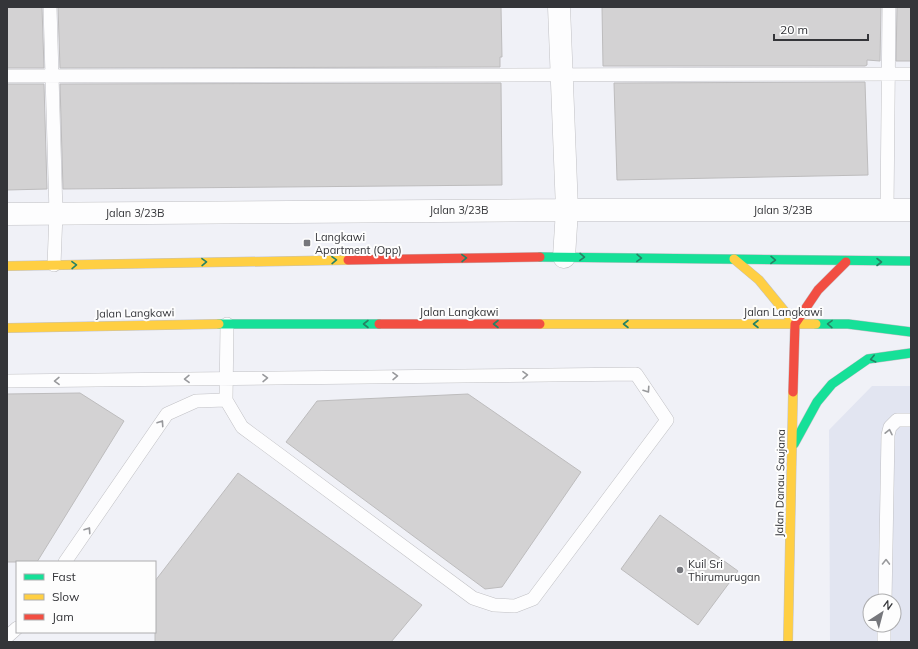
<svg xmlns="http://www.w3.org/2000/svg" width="918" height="649" viewBox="0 0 918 649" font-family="Mulish,sans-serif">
	<rect width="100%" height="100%" fill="#f0f1f7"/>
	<path fill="#e2e5f1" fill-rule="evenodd" d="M872,386H911V642H830L829,430ZM870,601H894V625H870Z"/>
	<path fill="#d3d2d3" stroke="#bdbcbd" d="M7,7H42L44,68H7Z
		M58,7H501L502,57H500V67L60,68Z
		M602,7H881L880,61L867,60V65L865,66H603Z
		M897,7H911V61H896Z
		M865,82L868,175L617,180L614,83Z
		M501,83L502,185L63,189L60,84Z
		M7,84H44L47,189L7,190Z
		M80,393L124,421L37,562H7V394Z
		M468,394L581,472L502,587L485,589L286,442L317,401Z
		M238,473L422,605L391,642H155V581Z
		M660,515L738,571L698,625L621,569Z"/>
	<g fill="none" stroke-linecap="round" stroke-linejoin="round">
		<defs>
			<path id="lane" d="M50,7L56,213L54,265
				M7,76L911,74
				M887,210L889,7
				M7,381L636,374L667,420L533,599L515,606L494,605L473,598L242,427L226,400L227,324
				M65,562L167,414L196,401L226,400
				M885,601L888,435L890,427L897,420H911
				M7,637L17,628
				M884,642V625"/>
			<path id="street" d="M559,7L567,210L564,257
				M7,214L567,210H911"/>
			<path id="fast" d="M540,257L911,261
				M219,324H379
				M816,324H848L911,332
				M794,444L817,402L832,384L868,359L911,353"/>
			<path id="slow" d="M734,259L759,280L795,324
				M7,266L348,260
				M540,324H816
				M7,328L219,324
				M788,642L793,392"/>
			<path id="jam" d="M348,260L540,257
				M379,324H540
				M793,392L795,324L818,290L846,262"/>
		</defs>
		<use href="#lane" stroke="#c0c0c4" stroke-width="14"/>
		<use href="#street" stroke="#c0c0c4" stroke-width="23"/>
		<use href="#fast" stroke="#c0c0c4" stroke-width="10"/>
		<use href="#slow" stroke="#c0c0c4" stroke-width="10"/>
		<use href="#jam" stroke="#c0c0c4" stroke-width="10"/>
		<use href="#lane" stroke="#fdfdfe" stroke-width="13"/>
		<use href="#street" stroke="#fdfdfe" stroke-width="22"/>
		<use href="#fast" stroke="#16e098" stroke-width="9"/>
		<use href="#slow" stroke="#ffcf43" stroke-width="9"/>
		<use href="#jam" stroke="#f24e42" stroke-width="9"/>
	</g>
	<defs><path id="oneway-chevron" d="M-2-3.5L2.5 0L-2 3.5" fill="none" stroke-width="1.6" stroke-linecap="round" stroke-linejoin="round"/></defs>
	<g stroke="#268264">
		<use href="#oneway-chevron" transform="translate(582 257) rotate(1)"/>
		<use href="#oneway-chevron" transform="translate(464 258) rotate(-1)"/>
		<use href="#oneway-chevron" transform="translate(639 258) rotate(1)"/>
		<use href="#oneway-chevron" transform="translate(334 260) rotate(-1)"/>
		<use href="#oneway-chevron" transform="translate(773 260) rotate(1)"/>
		<use href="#oneway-chevron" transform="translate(204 262) rotate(-1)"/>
		<use href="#oneway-chevron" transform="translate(879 262)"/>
		<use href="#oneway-chevron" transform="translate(74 265) rotate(-1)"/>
		<use href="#oneway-chevron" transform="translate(366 324) rotate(180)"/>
		<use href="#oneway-chevron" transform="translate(496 324) rotate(180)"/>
		<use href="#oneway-chevron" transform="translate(626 324) rotate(180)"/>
		<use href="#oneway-chevron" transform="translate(756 324) rotate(180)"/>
		<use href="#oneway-chevron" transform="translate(830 324) rotate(-179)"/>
		<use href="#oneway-chevron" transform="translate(873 359) rotate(167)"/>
	</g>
	<g stroke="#98999c">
		<use href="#oneway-chevron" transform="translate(525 375) rotate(-1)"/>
		<use href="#oneway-chevron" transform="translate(395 376) rotate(-1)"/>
		<use href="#oneway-chevron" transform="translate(265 378) rotate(-1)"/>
		<use href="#oneway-chevron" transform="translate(187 379) rotate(179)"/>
		<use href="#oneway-chevron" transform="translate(57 381) rotate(179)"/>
		<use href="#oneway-chevron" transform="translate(647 390) rotate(56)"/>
		<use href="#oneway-chevron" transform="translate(161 423) rotate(-56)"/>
		<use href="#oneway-chevron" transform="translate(889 432) rotate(-78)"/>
		<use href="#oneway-chevron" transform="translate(88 530) rotate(-56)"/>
		<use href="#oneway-chevron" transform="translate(886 562) rotate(-89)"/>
	</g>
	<g fill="#76777c" stroke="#fdfdfd" stroke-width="1.5">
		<rect x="303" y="239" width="8" height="8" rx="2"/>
		<circle cx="680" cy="570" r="4"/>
	</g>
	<g text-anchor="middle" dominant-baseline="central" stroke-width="4" stroke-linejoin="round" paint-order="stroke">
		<g font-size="11" fill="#343539" stroke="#fdfdfd">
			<text x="459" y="210">Jalan 3/23B</text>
			<text x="783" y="210">Jalan 3/23B</text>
			<text x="135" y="213">Jalan 3/23B</text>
			<text x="459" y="312">Jalan Langkawi</text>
			<text x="783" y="312">Jalan Langkawi</text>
			<text transform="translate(135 313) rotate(-1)">Jalan Langkawi</text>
			<text transform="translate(780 483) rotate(-89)">Jalan Danau Saujana</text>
		</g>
		<g font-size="11" fill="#343539" stroke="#fdfdfd" text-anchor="start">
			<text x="315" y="237">Langkawi<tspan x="315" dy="13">Apartment (Opp)</tspan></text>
			<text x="688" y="564">Kuil Sri<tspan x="688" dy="13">Thirumurugan</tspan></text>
		</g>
	</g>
	<rect width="918" height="649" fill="none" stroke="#343539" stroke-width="16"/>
	<rect x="16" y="561" width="140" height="72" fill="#fdfdfd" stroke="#adadaf"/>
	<rect x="24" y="574" width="20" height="6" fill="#16e098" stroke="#adadaf"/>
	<text x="52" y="581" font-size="12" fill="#343539">Fast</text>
	<rect x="24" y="594" width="20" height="6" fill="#ffcf43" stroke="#adadaf"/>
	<text x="52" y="601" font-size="12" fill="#343539">Slow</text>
	<rect x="24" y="614" width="20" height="6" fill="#f24e42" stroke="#adadaf"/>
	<text x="52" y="621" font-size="12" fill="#343539">Jam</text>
	<g transform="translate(882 613) rotate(36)"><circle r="19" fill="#fdfdfd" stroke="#adadaf"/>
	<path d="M0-3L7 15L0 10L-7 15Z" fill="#76777c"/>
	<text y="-6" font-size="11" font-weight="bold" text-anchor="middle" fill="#343539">N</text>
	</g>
	<path d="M774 34v6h94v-6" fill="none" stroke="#343539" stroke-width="2"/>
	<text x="780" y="34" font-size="12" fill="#343539" stroke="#fdfdfd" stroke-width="3" paint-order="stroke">20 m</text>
</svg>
